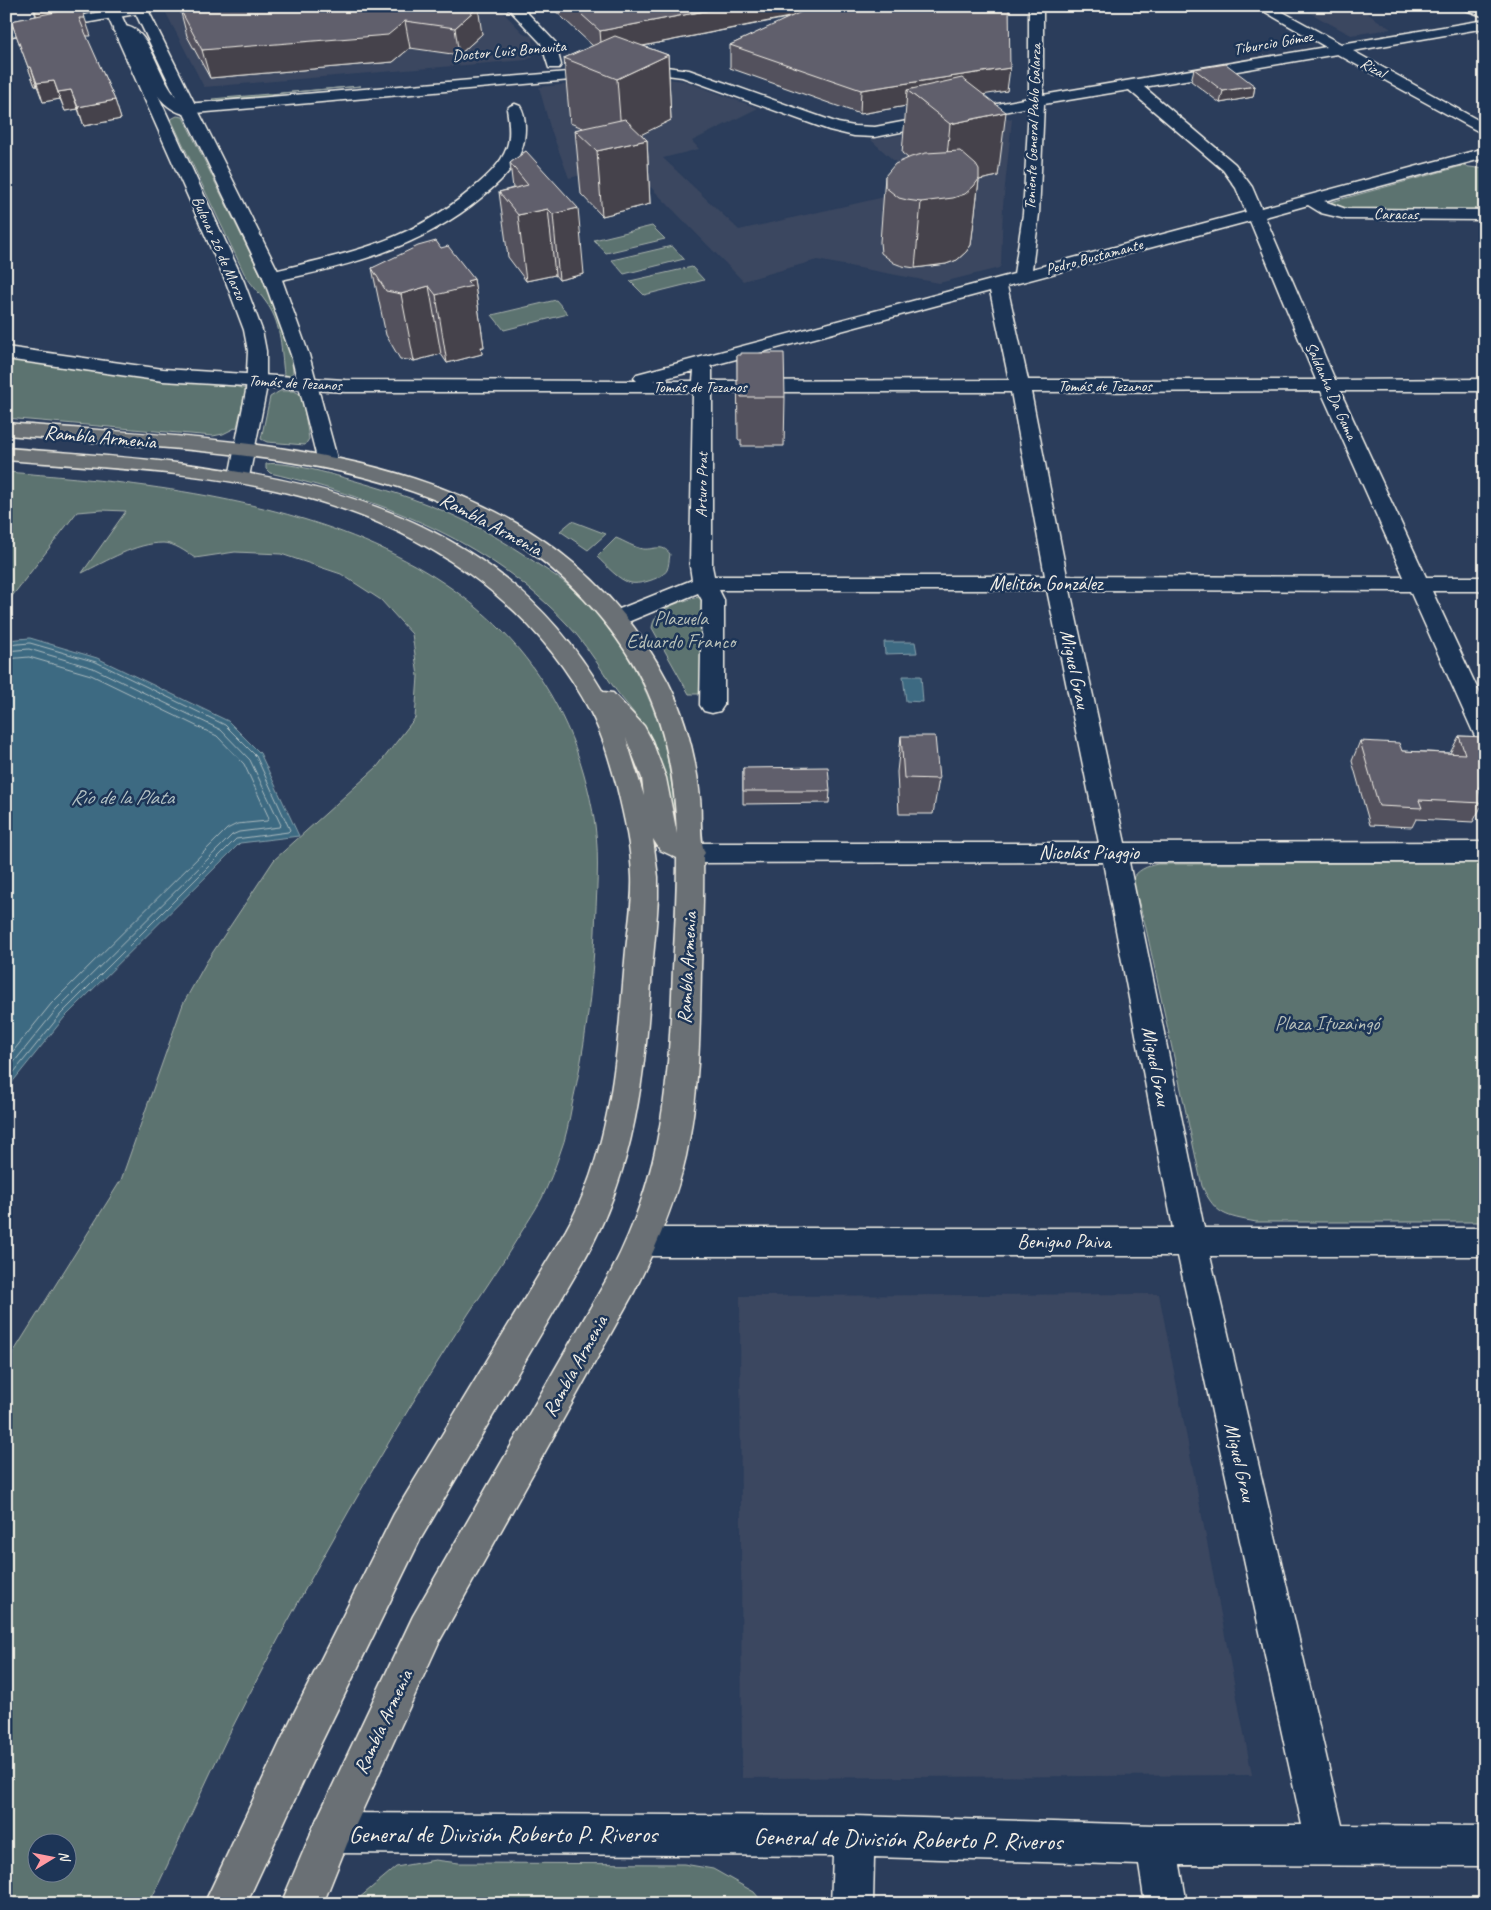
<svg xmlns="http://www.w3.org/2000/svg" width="1491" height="1910" viewBox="0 0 1491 1910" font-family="Caveat,sans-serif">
	<rect width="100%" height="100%" fill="#2b3d5b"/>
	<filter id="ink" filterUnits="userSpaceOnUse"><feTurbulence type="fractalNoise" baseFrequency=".02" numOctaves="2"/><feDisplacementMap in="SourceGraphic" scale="10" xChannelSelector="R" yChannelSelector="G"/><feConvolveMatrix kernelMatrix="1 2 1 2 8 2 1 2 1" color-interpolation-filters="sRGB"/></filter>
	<g filter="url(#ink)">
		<path fill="#3b4760" d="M183,6H497L525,35L532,36L533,57L526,60L204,87L164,9Z
			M1297,6H1356L1391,29L1351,35Z
			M649,77L684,81L758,108L692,141L699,149L663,158L739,230L924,188L871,140L1003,117L1012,119L1003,205L1001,265L999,268L939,283L817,260L743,281L628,164L569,178L550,127L539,87Z
			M1159,1294L1252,1775L742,1778L740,1296Z"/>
		<path fill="#5b736f" stroke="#a8b2ac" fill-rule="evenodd" d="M361,86L283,93L259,99L215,103L212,99Z
			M177,116L183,117L272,298L291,353L293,372L290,377L284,374C281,350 282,326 268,305C261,294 251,285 244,273L171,119Z
			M1462,166L1485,169V210H1349L1340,209L1331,202Z
			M652,226L665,239L606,253L594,240Z
			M672,246L684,259L624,274L612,260Z
			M692,267L704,280L644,295L630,281Z
			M556,300L568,314L504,330L492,315Z
			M6,358L100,373L230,385L246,389L237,427L223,434L213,436L6,418Z
			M280,391H294L302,395L309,439L305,445L267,442L261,439L270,397Z
			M266,464C288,460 352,480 376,487C439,506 485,527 539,565C555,575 571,586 584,600C619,635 645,682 660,729C669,759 673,791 676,822L673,823C666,801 660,780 653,758C650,749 648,738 644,729C636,713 623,701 613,686C601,669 589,650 576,634C497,543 384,500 270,473L266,469Z
			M6,472C249,490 550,532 595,825C600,860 596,897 595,932C592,990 585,1049 572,1105C569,1121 566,1138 560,1153C555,1168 549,1183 542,1198C536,1209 529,1220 522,1231C505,1259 487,1286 469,1313C442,1354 417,1395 392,1437C334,1535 279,1635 228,1736C201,1792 176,1848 149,1904H6V1364L121,1180L183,1004L207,961L274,860L377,767L415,718L418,676L412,634L381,600L341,574L281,554L235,552L195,558C186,552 174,543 163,543C135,543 107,561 82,573L126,511L102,510L77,512L6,604ZM38,1842H68V1872H38Z
			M572,521L606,534L588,550L560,531Z
			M616,538C624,541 635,548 643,549C655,550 662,543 670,554C669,559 669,566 667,570C663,578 640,585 631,583C619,581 606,565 597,557Z
			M699,597L704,599V694H689L652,628C654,608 682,601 699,597Z
			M1485,863V1222H1256C1226,1216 1216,1216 1202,1186L1145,924L1132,880C1137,870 1147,866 1158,864Z
			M435,1860L459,1863L684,1864L713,1869L754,1892L764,1904H352L396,1867Z"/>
		<path fill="#3e6a82" stroke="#87a0ab" d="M30,638L97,658L228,721L260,753L299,836L240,843L64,1018L6,1090V640Z
			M884,642H915L917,653L885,654Z
			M903,676H921L923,702L906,701Z"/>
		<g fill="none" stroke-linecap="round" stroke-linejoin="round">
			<path stroke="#abbbbf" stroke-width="1" d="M6,645L30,643L96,662L225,725L256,756L290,830L288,832L236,839L61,1014L6,1082
				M6,651L29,649L93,668L221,730L250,760L281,825L279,827L239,832L232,835L56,1010L6,1072
				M6,659L29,657L91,675L217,736L244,764L269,818L267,821L237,824L227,829L51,1004L6,1060"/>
			<defs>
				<path id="minor" d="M506,6H521L555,42L561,65L559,68H549L541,43Z
					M1029,6H1043V95L1326,47L1255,6H1272L1341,44L1485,20V28L1353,51L1485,124V135L1337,54L1144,87L1235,164L1252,187L1261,208L1485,148V158L1324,201L1346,209L1485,210V220L1346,219L1321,213L1308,205L1265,217L1335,380L1485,379V391H1340L1426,577H1485V591H1432L1485,705V740L1476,738L1473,732L1410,591L1070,590L1125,843L1485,842V862H1129L1204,1228H1485V1256H1210L1342,1825L1485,1826V1866L1180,1865L1187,1904H1145L1139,1865L874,1857L873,1904H831L833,1856L331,1853L317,1847L311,1833L317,1819L331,1813L854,1816L1156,1825H1302L1178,1256H643L632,1252L627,1242L632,1232L643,1228H1173L1103,862L692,863L683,860L679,853L683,846L692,843H1099L1047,590H719L724,600V705L720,711L712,713L704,711L700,705L702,600L698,593L623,624L615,626L607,624L604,619L607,614L692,580L690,566L693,392H345L163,381L6,359V347L163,369L345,380L637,381L634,378L637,374L1014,274L1023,214L1029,107L875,137L854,136L829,130L682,77L651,73L184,114C153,106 143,67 132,41C127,35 118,36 113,30L115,27C155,17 155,89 186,104L651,65L689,70L838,123L854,126L875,127L1029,98ZM1129,90L1223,170L1236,188L1246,212L1032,269L1039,214L1044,104ZM1250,221L1316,380H1028L1007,286ZM990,291L1009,380L712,381V369L710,366ZM694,371L693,381H654ZM1321,391L1404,577L1067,576L1031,392ZM712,392H1011L1045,576H714L712,566Z
					M515,104L520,106C527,116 526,139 521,151C513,170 498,184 482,197C421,248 348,266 272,282L266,281L263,277L266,273C346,253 404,245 471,190C485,178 501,165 507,147C511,135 509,121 507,109L510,106Z"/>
				<path id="tertiary" d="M103,6H117L244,282L262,330L266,351V391L249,477L246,481L239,483L232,481L229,477L246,391L248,351L244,330L226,282Z
					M132,6H146L281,277L309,355L338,462L335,466L328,468L321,466L318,462L291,355L263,277Z"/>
				<path id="secondary" d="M134,6H165L158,10L6,37V29Z
					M1461,6L1485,8V17L1463,9Z"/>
				<path id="primary" d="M6,423C244,443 541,437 668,682C686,718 696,758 700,798C702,813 699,840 705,853L703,856C704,894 702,932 701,970C700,1033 699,1095 686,1156C675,1204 656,1248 634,1292L439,1642L347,1844L323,1904H281L317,1819L413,1616L612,1270C664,1169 669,1080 673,968C675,932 677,895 677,858L660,850L653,839L658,877V897C657,921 654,945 652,969C645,1073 636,1169 583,1262L420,1540L321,1743L246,1904H204L293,1715L394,1514L566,1230C612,1149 617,1052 625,961C627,933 633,905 632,877C631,846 624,816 617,787C610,762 603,736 591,713C532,599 422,528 300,496C205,471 104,468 6,460V448C229,465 476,475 603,692L613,693L644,726L652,741L666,778L677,834C673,739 651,670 584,599C475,483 319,461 169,448C114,444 60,439 6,435ZM626,738L642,778L644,796Z"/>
			</defs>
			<use href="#minor" stroke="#f4f1e8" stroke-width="3"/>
			<use href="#tertiary" stroke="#f4f1e8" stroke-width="3"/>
			<use href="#secondary" stroke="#f4f1e8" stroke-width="3"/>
			<use href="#primary" stroke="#f4f1e8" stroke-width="3"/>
			<use href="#minor" fill="#1d3557" fill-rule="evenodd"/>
			<use href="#tertiary" fill="#1d3557" fill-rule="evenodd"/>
			<use href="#secondary" fill="#1d3557" fill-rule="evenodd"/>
			<use href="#primary" fill="#6a7074" fill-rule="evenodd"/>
		</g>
		<path fill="#53515d" stroke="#f4f1e8" d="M32,6L81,7L91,36H86L115,100L121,119L84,126L78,109L65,111L60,99L43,102L37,86H35L11,21L36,16Z
			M474,6L482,34L459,55L410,48L393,62L210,78L187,36L180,9Z
			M550,6H1009L1007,91L983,94L998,176L979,180L971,245L966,252L957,260L946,264L915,268L902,266L894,263L881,253L880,242L885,176L908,158L902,153L906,106L860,114L730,68V45L792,17L643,46L668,55L671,120L641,134L647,140L650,204L602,216L581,194L575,130L583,128L570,123L564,58L593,46Z
			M1194,69L1255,86L1253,97L1220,103L1191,81Z
			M526,151L584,274L559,280L555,275L526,281L508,257L499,192L513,188L510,163Z
			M441,248L474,279L484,347H481L482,354L447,363L441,354L414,361L400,359L386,335L372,268Z
			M737,355L785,397L784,446H741V440H738Z
			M901,736L939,779L933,814H899L897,772Z
			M1459,736L1485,737V807H1481L1473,822L1416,819L1412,827L1370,825L1352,761L1360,741L1402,751L1450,753Z
			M743,768L830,791L829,803L743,804Z"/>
		<path fill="#44424c" stroke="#f4f1e8" d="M64,6H80L83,13L38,21L35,11Z
			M731,6H845L602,54L600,31Z
			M478,7L482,34L459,55L455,28Z
			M405,21L410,48L393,62L210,78L202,50Z
			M668,55L671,120L622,144L617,79Z
			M28,67H31L37,86H35Z
			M1010,68L1007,91L925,104L907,90L906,106L860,114L861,90Z
			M54,81L60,99L43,102L37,83Z
			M1255,86L1253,97L1220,103L1223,91Z
			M71,90L78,109L65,111L58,92Z
			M115,100L121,119L84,126L78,107Z
			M1006,112L998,176L979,180L971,245L966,252L957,260L946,264L915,268L921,202L944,188L950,124Z
			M647,140L650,204L602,216L597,151Z
			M578,208L584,274L559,280L553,214Z
			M548,209L555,275L526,281L518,215Z
			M474,279L484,347H481L482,354L447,363L436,295L467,281Z
			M429,286L441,354L414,361L401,294Z"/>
		<path fill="#615e6c" stroke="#f4f1e8" d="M33,6H64L35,11Z
			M183,6H474L478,7L455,28L405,21L388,35L202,50L180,9Z
			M572,6H731L600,31Z
			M814,6H1009L1010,68L861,90L730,45Z
			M81,7L85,18H79L84,30L115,100L78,107L71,90L58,92L54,81L37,83L31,67H28L11,21Z
			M615,36L668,55L617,79L564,58Z
			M1226,64L1255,86L1223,91L1194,69Z
			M962,78L1006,112L950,124L907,90Z
			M625,119L647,140L597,151L575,130Z
			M526,151L578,208L553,214L548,209L518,215L499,192L528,185L510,163Z
			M960,151L976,165L979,170V179L974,186L965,194L953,198L921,202L907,200L899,198L885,187V176L895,164L911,157L926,153Z
			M436,241L441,248L448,246L474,279L467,281L472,286L436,295L429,286L401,294L386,291L372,268L418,246Z
			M741,353H784L785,397H741V391H737V355H741Z
			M901,736H935L939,779L904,778Z
			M1459,736L1485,737V787H1478L1483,803L1419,800L1422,808L1379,806L1360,741L1399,743L1402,751L1465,754Z
			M828,767L830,791H743V768Z"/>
	</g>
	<g text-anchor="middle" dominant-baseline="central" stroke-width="5" stroke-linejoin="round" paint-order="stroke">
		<g font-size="16" fill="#f4f1e8" stroke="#1d3557">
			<text transform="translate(1273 43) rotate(-10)">Tiburcio Gómez</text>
			<text transform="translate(509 51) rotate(-5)">Doctor Luis Bonavita</text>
			<text transform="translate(1373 68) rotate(29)">Rizal</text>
			<text transform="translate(1033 127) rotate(-88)">Teniente General Pablo Galarza</text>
			<text x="1396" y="214">Caracas</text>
			<text transform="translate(219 248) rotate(66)">Bulevar 26 de Marzo</text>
			<text transform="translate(1094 257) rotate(-15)">Pedro Bustamante</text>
			<text transform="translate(295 383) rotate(3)">Tomás de Tezanos</text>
			<text x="1105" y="386">Tomás de Tezanos</text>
			<text x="700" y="387">Tomás de Tezanos</text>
			<text transform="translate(1331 391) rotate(66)">Saldanha Da Gama</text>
			<text transform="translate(702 485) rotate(-89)">Arturo Prat</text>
		</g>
		<g font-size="20" fill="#f4f1e8" stroke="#1d3557">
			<text transform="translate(100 437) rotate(5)">Rambla Armenia</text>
			<text transform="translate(491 524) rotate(28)">Rambla Armenia</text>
			<text x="1046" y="583">Melitón González</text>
			<text transform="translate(1075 669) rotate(78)">Miguel Grau</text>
			<text x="1089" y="852">Nicolás Piaggio</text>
			<text transform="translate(687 968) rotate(-87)">Rambla Armenia</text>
			<text transform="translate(1156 1066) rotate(79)">Miguel Grau</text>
			<text x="1064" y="1241">Benigno Paiva</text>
			<text transform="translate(575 1366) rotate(-61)">Rambla Armenia</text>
			<text transform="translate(1240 1462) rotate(77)">Miguel Grau</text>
			<text transform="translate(383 1722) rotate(-65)">Rambla Armenia</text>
		</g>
		<g font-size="20" fill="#b7bfb8" stroke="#1d3557">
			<text x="681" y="618">Plazuela<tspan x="681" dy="23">Eduardo Franco</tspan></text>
			<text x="1327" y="1023">Plaza Ituzaingó</text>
		</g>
		<g font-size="21" font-style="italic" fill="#b4c2c4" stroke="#1d3557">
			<text x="122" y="797">Río de la Plata</text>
		</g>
		<g font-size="24" fill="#f4f1e8" stroke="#1d3557">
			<text x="503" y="1834">General de División Roberto P. Riveros</text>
			<text transform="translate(908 1839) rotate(1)">General de División Roberto P. Riveros</text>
		</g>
	</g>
	<rect width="1491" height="1910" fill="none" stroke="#1d3557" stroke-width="25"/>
	<rect x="12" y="12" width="1466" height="1885" fill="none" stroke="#f4f1e8" stroke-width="2" filter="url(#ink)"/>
	<g transform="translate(52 1858) rotate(80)"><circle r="24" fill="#1d3557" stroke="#738091"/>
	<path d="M0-4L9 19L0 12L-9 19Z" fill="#ff9aa2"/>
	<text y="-8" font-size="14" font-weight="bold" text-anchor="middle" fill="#f4f1e8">N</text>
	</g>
</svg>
